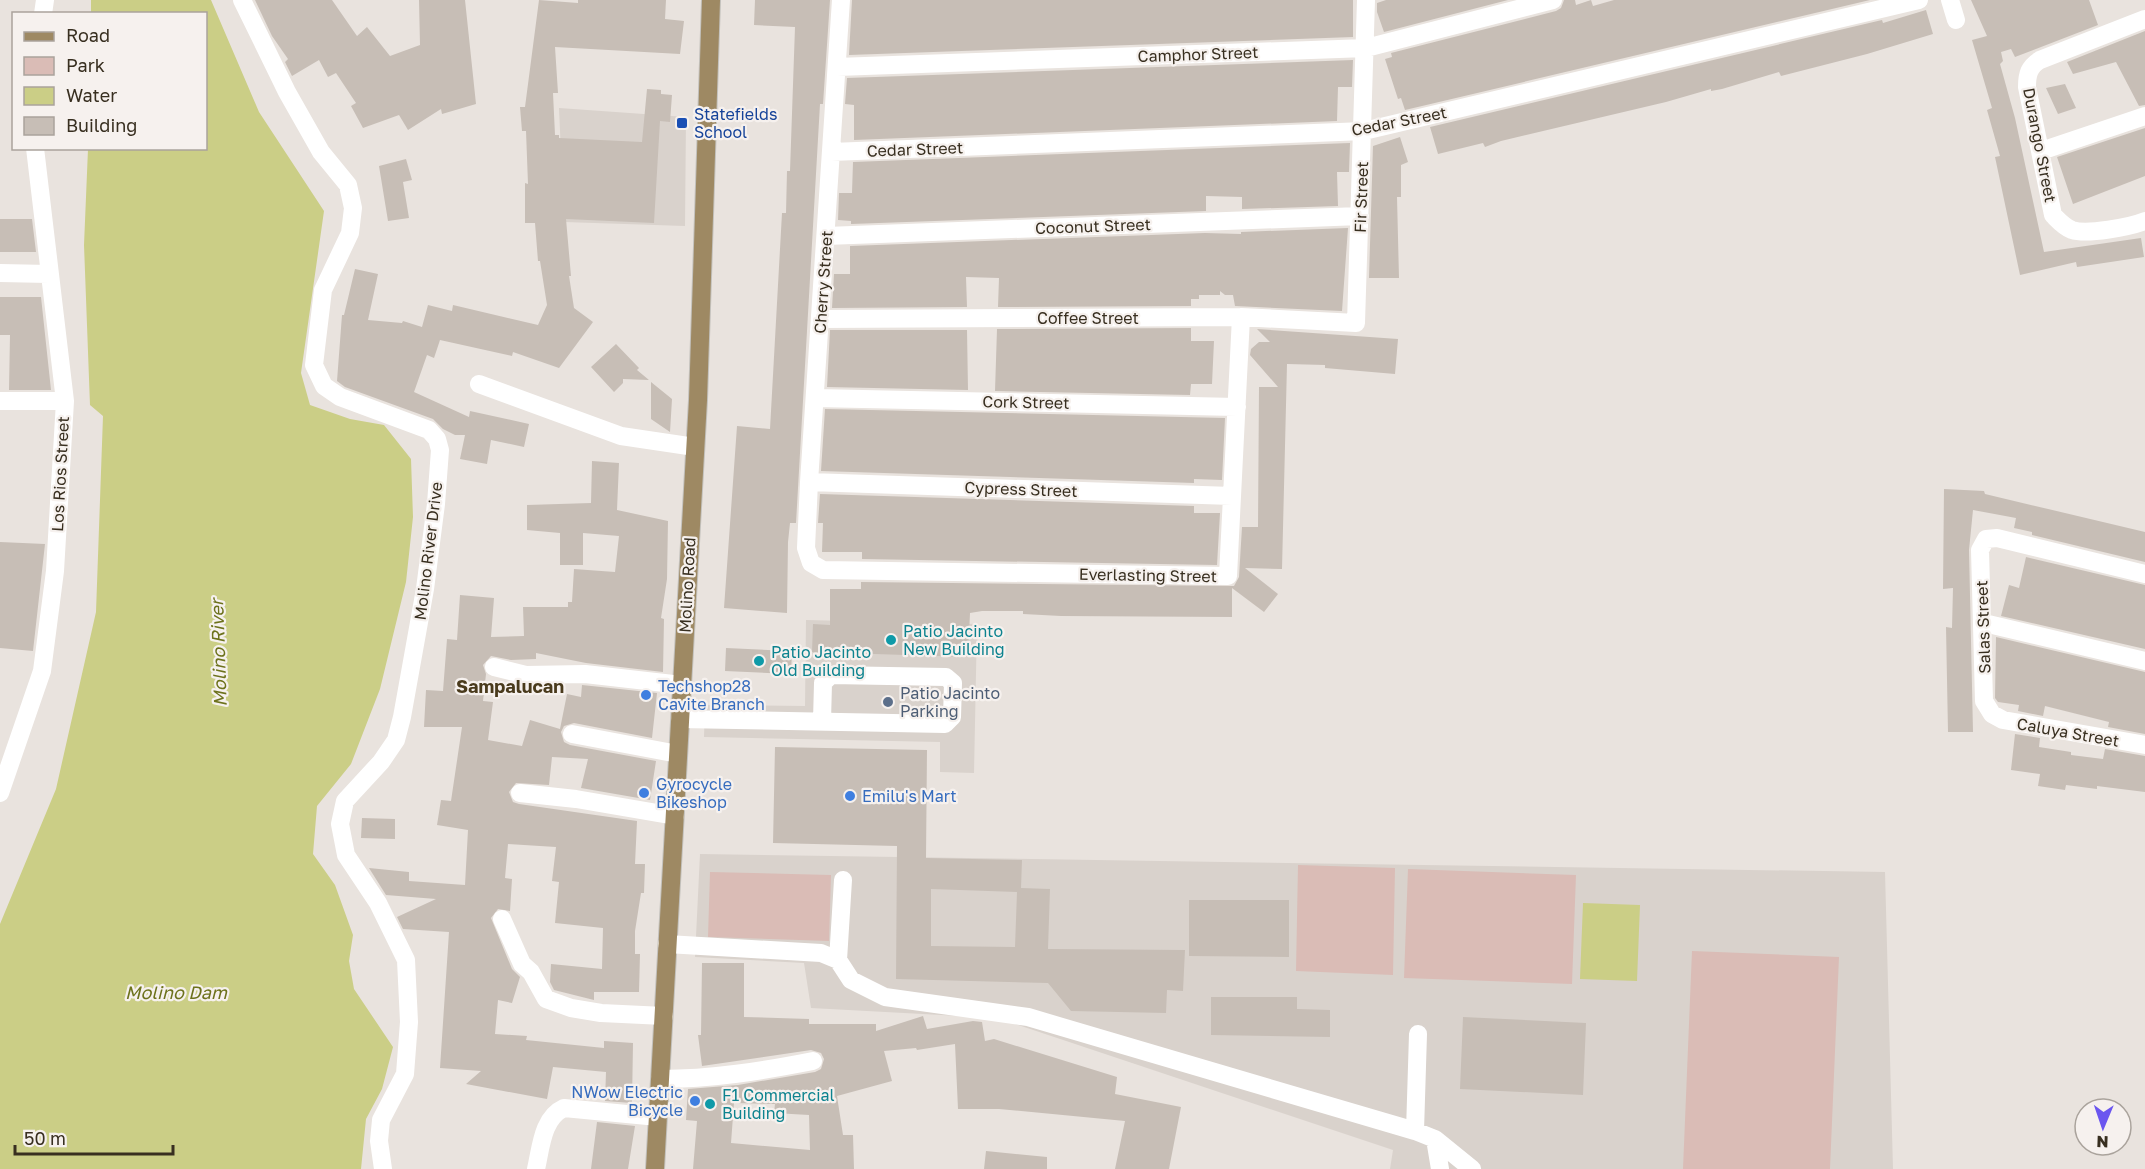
<svg xmlns="http://www.w3.org/2000/svg" width="2145" height="1169" viewBox="0 0 2145 1169" font-family="'Golos Text',sans-serif">
	<rect width="100%" height="100%" fill="#e9e3de"/>
	<path fill="#d9d2cc" d="M559,108L686,117L685,226L564,222Z
		M806,620L977,624L974,773L940,772V742L704,737L705,705L805,706Z
		M700,854L1885,872L1893,1169H1390L1393,1150L997,1018L811,1008L804,963L695,957Z"/>
	<path fill="#dabcb6" d="M1298,865L1395,868L1393,975L1296,971Z
		M1408,869L1576,875L1572,984L1404,978Z
		M710,872L831,875L829,941L708,937Z
		M1692,951L1839,957L1830,1169H1683Z"/>
	<path fill="#cbce86" d="M91,0H211L259,112L324,211L301,373L310,405L350,419L384,425L411,459L413,517L406,582L380,689L351,764L317,806L313,854L335,885L353,935L349,961L354,989L393,1047L382,1089L366,1119L361,1169H0V924L56,789L96,612L103,416L90,405L84,245L88,149L206,148V14L91,13Z
		M1583,903L1640,905L1637,981L1580,979Z"/>
	<path fill="#c7beb6" fill-rule="evenodd" d="M255,0H332L357,36L367,27L390,56L420,45L419,0H465L476,104L442,114L441,109L408,130L399,115L363,128L351,106L356,103L336,73L328,77L319,60L292,76L285,62L288,59L272,36Z
		M539,0L578,3V0H666L665,19L684,21L680,54L555,47L558,93H553L555,135H559V138L642,142L647,89L661,90V94L672,95L670,122L660,121L654,223L566,219L571,276H569L574,308L593,322L559,368L513,352L512,356L440,340L434,358L427,355L414,392L469,417L470,411L529,424L524,447L491,440L487,464L460,459L465,435H455L443,429L433,419L345,387L337,381L342,315H344L355,269L378,274L368,320L402,323L403,321L422,327L428,305L452,311L453,305L538,325L547,305L540,261H538L535,223H525V183L528,184L526,131H522L520,107H525Z
		M755,0H830L823,104H820L796,523H790L788,542L787,613L724,608L737,426L770,429L782,213H786L787,171H790L795,27L754,25Z
		M852,0H1353V37L849,55Z
		M1386,0H1508L1384,32L1377,12V3Z
		M1564,0H1575L1576,5L1591,0L1593,6L1614,0H1870L1405,110L1401,98L1398,99L1385,59L1392,57L1391,53L1556,11L1561,8Z
		M1971,0H2089L2098,25L2015,57L2011,49L2001,52L2003,61L2000,64L2015,118L2044,252L2141,238L2144,257L2077,267L2076,262L2020,275L1995,157L2000,156L1987,110L1992,108L1972,40L1987,36Z
		M1926,10L1933,34L1867,54L1781,76L1779,72L1722,89L1711,91V89L1666,102L1501,141L1485,147L1483,143L1438,154L1430,127L1882,20L1883,23Z
		M2145,31V105L2139,106L2116,62L2073,74L2067,62Z
		M1353,60L1352,87H1338L1337,121L854,140V105L845,104L847,78Z
		M2065,84L2076,108L2058,114L2046,88Z
		M2145,128V176L2073,204L2057,157Z
		M1400,137L1408,162L1401,165V197H1397L1399,278H1369L1373,146Z
		M1350,143L1349,172H1337L1338,206L1242,209V197L1206,196V211L851,224V221L838,220L839,193H852L853,162Z
		M406,159L412,180L403,182L409,218L388,221L379,166Z
		M0,219H32L36,252H0Z
		M1348,228L1342,311L1235,306L1233,295H1225L1220,291V295H1199V299H1191V306L998,307L999,278L966,277L967,307L832,308L834,274H850V246L1205,233L1241,234V232Z
		M0,297H41L51,390H9L10,335H0Z
		M1191,328V341H1214L1212,384H1191L1190,395L995,391L997,329Z
		M1257,329L1398,339L1395,374L1325,368V365L1287,364L1282,569L1245,568L1278,594L1264,612L1232,588V617L1061,616L1023,614V611H982L970,613L968,657L812,652L813,624L830,625V589H861V582L1234,586L1239,577L1242,527H1258L1259,387H1278L1250,355L1251,349L1259,342H1270Z
		M830,330H967L968,390L827,387Z
		M616,344L639,368L637,370L649,380L623,379V383L614,392L591,367Z
		M651,382L672,399L670,432L651,419Z
		M825,409L1225,418L1222,480L1194,479V483L821,471Z
		M592,461L619,463L617,510L668,521L667,579L661,618L664,619L663,672L586,663L536,653V659L511,660L491,656L483,665L486,674L483,701L493,702L488,740L522,746L530,720L560,729L567,694L581,697L582,685L657,693L652,738L574,723L564,726L561,732L564,742L570,745L656,761L650,800L581,788L588,759L552,757L549,785L516,783L509,792L513,802L519,804L637,821L635,864H645L644,893H641L635,931V954H640L639,992H594V1000L554,990L550,982L551,964L602,969L603,928L555,923L559,882L552,881L556,847L508,844L505,878L512,879L510,911L498,909L491,918L512,969L520,977L512,1003L498,1000L495,1034L527,1036L526,1040L604,1048V1041L633,1043L632,1103L605,1101L606,1072L553,1067L547,1099L466,1084L481,1071L440,1068L449,932L403,929L397,917L436,899L386,895L369,868L409,872V881L465,885L468,830L437,825L441,800L451,801L462,727H424L426,690L443,691L447,639L457,640L460,595L494,598L491,637L524,636L523,607H568V602H572L574,569L615,572L619,536L583,533V565H560V533L527,530V505L591,503Z
		M1944,489L1984,491L1985,494L2145,532V562L2032,535V532L2014,528L2016,518L1973,510L1969,550L1973,732H1948L1946,627L1952,628L1953,588L1943,589Z
		M820,494L1194,506V513H1220L1217,565L862,559V552H822L823,523H818Z
		M0,542L45,544L33,651L0,648Z
		M2026,557L2145,585V649L2001,616L2009,585L2019,588Z
		M1996,637L2145,672V734L2108,727L2109,722L2045,706L2043,716L2018,711L2019,705L1998,702L1995,698Z
		M726,648L792,651L791,674L725,671Z
		M2015,734L2040,738L2039,747L2071,752V755L2103,759L2105,749L2145,756V792L2097,786V789L2066,785L2065,790L2038,786L2040,774L2011,770Z
		M775,747L927,750L926,858L1022,860L1021,888L1050,889L1048,949L1185,950L1183,991L1167,990L1166,1013L1071,1011L1048,983L896,979L897,846L773,843ZM931,889L1017,892L1015,947L931,946Z
		M362,818L395,819V839L361,838Z
		M1189,900H1289V957L1189,956Z
		M702,963H744V1017L809,1019V1024H876V1031L923,1016L927,1029L973,1021L982,1022L985,1041L994,1039L1117,1077L1115,1094L1181,1107L1169,1169H1115L1125,1121L999,1109H958L955,1044L917,1050L916,1048L884,1051L892,1081L837,1096L843,1135H853L854,1169H693L697,1121L686,1120L688,1089L738,1085L815,1072L821,1069L824,1059L821,1053L811,1050L702,1066L698,1035H701ZM734,1103L775,1104L774,1113L809,1115L810,1150L731,1143Z
		M1211,997H1297V1009L1330,1010V1037L1211,1035Z
		M1463,1017L1586,1023L1583,1095L1460,1089Z
		M597,1122L635,1126L628,1169H591Z
		M986,1151L1047,1157V1169H984Z"/>
	<g fill="none" stroke-linecap="round" stroke-linejoin="round">
		<defs>
			<path id="major" d="M655,1169L698,400L711,0"/>
		</defs>
		<use href="#major" stroke="#c3c1bc" stroke-width="20"/>
		<path stroke="#fff" stroke-width="18" d="M242,0L287,92L321,152L348,185L353,208L350,233L323,290L314,365L324,386L340,397L429,430L437,439L440,450L436,504L425,589L402,717L396,740L381,762L345,801L340,824L346,855L378,903L406,960L409,1022L405,1074L381,1120L379,1141L383,1169
			M841,0L809,482L806,548L811,563L823,570L1228,576L1241,317
			M1950,0L1956,20
			M43,14L45,0
			M2145,19L2040,60C2029,67 2027,74 2027,87L2053,215C2059,221 2064,227 2072,230C2087,235 2130,227 2145,221
			M837,67L1366,48L1553,0
			M2041,151L2145,116
			M831,152L1364,131L1919,0
			M826,236L1360,216
			M0,273L49,274
			M820,319L1241,317L1356,323L1366,0
			M479,384L621,436L695,447
			M815,398L1237,407
			M0,401H65
			M809,482L1232,496
			M2145,574L1997,538L1986,539L1980,550L1984,701L1992,714L2003,720L2145,745
			M1984,623L2145,661
			M494,667L526,675L585,674L682,685
			M680,719L945,724L952,717L953,683L946,677L831,675L823,683L822,721
			M572,734L678,754
			M0,793L42,671L55,571L65,401L35,148
			M520,793L576,799L675,816
			M843,880L838,960L851,980L885,997L1028,1017L1415,1131L1435,1139L1440,1169
			M502,919L522,964L531,972L546,999L571,1008L601,1013L664,1016
			M667,944L821,953L838,960
			M660,1079C712,1079 762,1071 813,1061
			M1415,1131L1418,1034
			M1435,1139L1472,1169
			M536,1169C541,1148 542,1118 564,1108L658,1117"/>
		<use href="#major" stroke="#9e8963" stroke-width="18"/>
	</g>
	<rect fill="#1a4fb4" stroke="#f6f1ee" stroke-width="2" x="676" y="117" width="12" height="12" rx="3"/>
	<g fill="#0f9aa8" stroke="#f6f1ee" stroke-width="2">
		<circle cx="891" cy="640" r="6"/>
		<circle cx="759" cy="661" r="6"/>
		<circle cx="710" cy="1104" r="6"/>
	</g>
	<g fill="#3f7fe0" stroke="#f6f1ee" stroke-width="2">
		<circle cx="646" cy="695" r="6"/>
		<circle cx="644" cy="793" r="6"/>
		<circle cx="850" cy="796" r="6"/>
		<circle cx="695" cy="1101" r="6"/>
	</g>
	<circle fill="#5c6f8a" stroke="#f6f1ee" stroke-width="2" cx="888" cy="702" r="6"/>
	<g text-anchor="middle" dominant-baseline="central" stroke-width="4.5" stroke-linejoin="round" paint-order="stroke">
		<g font-size="16" fill="#382f20" stroke="#f6f1ee">
			<text transform="translate(1198 54) rotate(-2)">Camphor Street</text>
			<text transform="translate(1399 121) rotate(-11)">Cedar Street</text>
			<text transform="translate(2040 145) rotate(79)">Durango Street</text>
			<text transform="translate(915 149) rotate(-2)">Cedar Street</text>
			<text transform="translate(1361 197) rotate(-88)">Fir Street</text>
			<text transform="translate(1093 226) rotate(-2)">Coconut Street</text>
			<text transform="translate(823 282) rotate(-86)">Cherry Street</text>
			<text x="1088" y="318">Coffee Street</text>
			<text transform="translate(1026 402) rotate(1)">Cork Street</text>
			<text transform="translate(60 474) rotate(-87)">Los Rios Street</text>
			<text transform="translate(1021 489) rotate(2)">Cypress Street</text>
			<text transform="translate(428 551) rotate(-83)">Molino River Drive</text>
			<text transform="translate(1148 575) rotate(1)">Everlasting Street</text>
			<text transform="translate(687 585) rotate(-87)">Molino Road</text>
			<text transform="translate(1983 627) rotate(-92)">Salas Street</text>
			<text transform="translate(2068 732) rotate(10)">Caluya Street</text>
		</g>
		<g font-size="16" fill="#164399" stroke="#f6f1ee" text-anchor="start">
			<text x="694" y="114">Statefields<tspan x="694" dy="18">School</tspan></text>
		</g>
		<g font-size="16" fill="#0d838f" stroke="#f6f1ee" text-anchor="start">
			<text x="903" y="631">Patio Jacinto<tspan x="903" dy="18">New Building</tspan></text>
			<text x="771" y="652">Patio Jacinto<tspan x="771" dy="18">Old Building</tspan></text>
			<text x="722" y="1095">F1 Commercial<tspan x="722" dy="18">Building</tspan></text>
		</g>
		<g font-size="16" fill="#366cbe" stroke="#f6f1ee" text-anchor="start">
			<text x="658" y="686">Techshop28<tspan x="658" dy="18">Cavite Branch</tspan></text>
			<text x="656" y="784">Gyrocycle<tspan x="656" dy="18">Bikeshop</tspan></text>
			<text x="862" y="796">Emilu's Mart</text>
			<text x="683" y="1092" text-anchor="end">NWow Electric<tspan x="683" dy="18">Bicycle</tspan></text>
		</g>
		<g font-size="16" fill="#4e5e75" stroke="#f6f1ee" text-anchor="start">
			<text x="900" y="693">Patio Jacinto<tspan x="900" dy="18">Parking</tspan></text>
		</g>
		<g font-size="18" font-style="italic" fill="#6d721c" stroke="#f6f1ee">
			<text transform="translate(218 653) rotate(-92)">Molino River</text>
			<text x="176" y="992">Molino Dam</text>
		</g>
		<g font-size="18" font-weight="bold" fill="#493a1c" stroke="#f6f1ee">
			<text x="510" y="686">Sampalucan</text>
		</g>
	</g>
	<rect x="12" y="12" width="195" height="138" fill="#f6f1ee" stroke="#aaa39c" stroke-width="1.5"/>
	<rect x="24" y="32" width="30" height="9" fill="#9e8963" stroke="#aaa39c" stroke-width="1.5"/>
	<text x="66" y="42" font-size="18" fill="#382f20">Road</text>
	<rect x="24" y="57" width="30" height="18" fill="#dabcb6" stroke="#aaa39c" stroke-width="1.5"/>
	<text x="66" y="72" font-size="18" fill="#382f20">Park</text>
	<rect x="24" y="87" width="30" height="18" fill="#cbce86" stroke="#aaa39c" stroke-width="1.5"/>
	<text x="66" y="102" font-size="18" fill="#382f20">Water</text>
	<rect x="24" y="117" width="30" height="18" fill="#c7beb6" stroke="#aaa39c" stroke-width="1.5"/>
	<text x="66" y="132" font-size="18" fill="#382f20">Building</text>
	<g transform="translate(2103 1127) rotate(182)"><circle r="28" fill="#f6f1ee" stroke="#aaa39c" stroke-width="1.5"/>
	<path d="M0-4.5L10 22L0 15L-10 22Z" fill="#6b56ef"/>
	<text y="-9" font-size="16" font-weight="bold" text-anchor="middle" fill="#382f20">N</text>
	</g>
	<path d="M15 1145v9h158v-9" fill="none" stroke="#382f20" stroke-width="3"/>
	<text x="24" y="1145" font-size="18" fill="#382f20" stroke="#f6f1ee" stroke-width="4.5" paint-order="stroke">50 m</text>
</svg>
